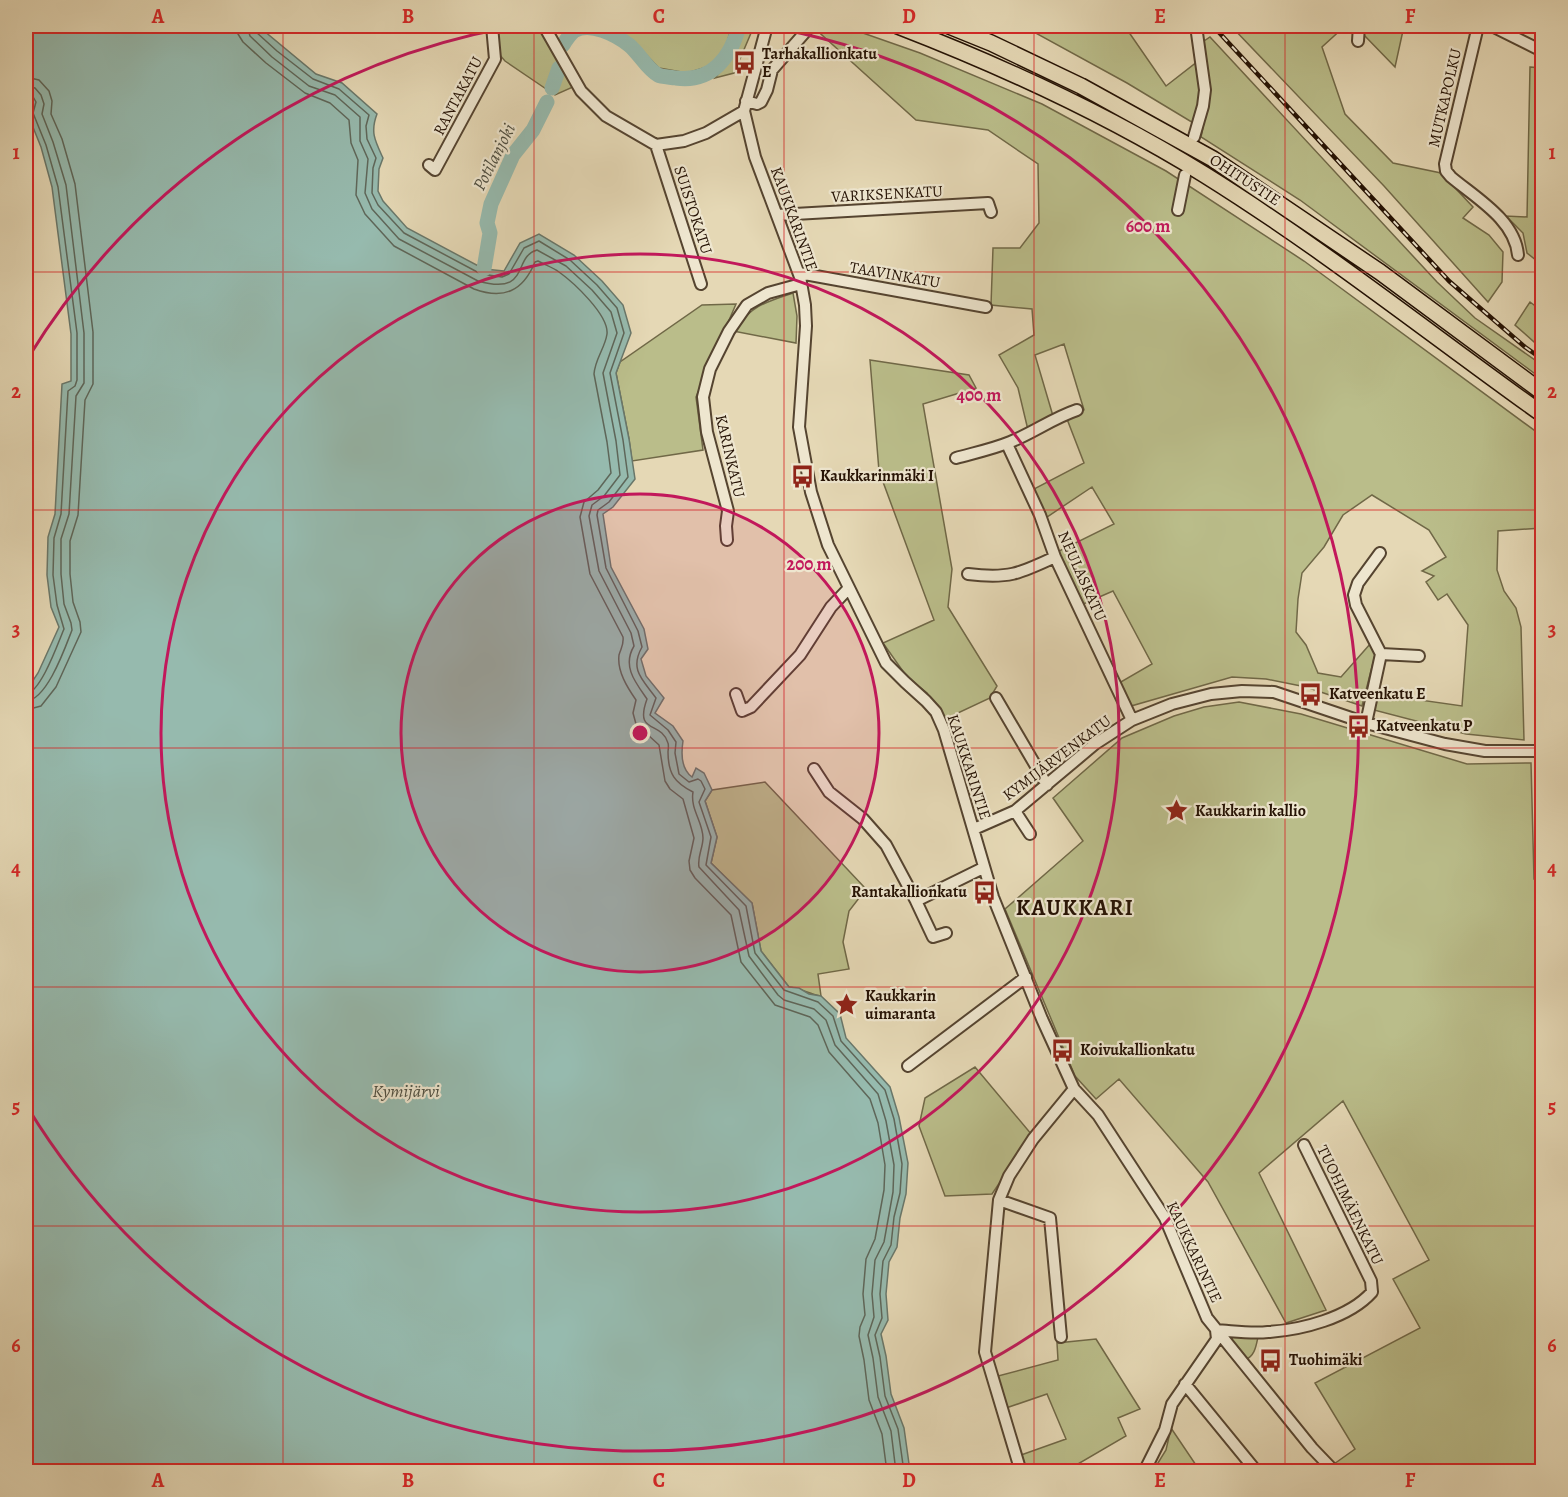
<svg xmlns="http://www.w3.org/2000/svg" width="1568" height="1497" viewBox="0 0 1568 1497" font-family="Alegreya,serif">
	<rect width="100%" height="100%" fill="#e5d8b5"/>
	<filter id="stains"><feTurbulence type="fractalNoise" baseFrequency=".00333" numOctaves="4"/><feColorMatrix values="0 0 0 0 .2 0 0 0 0 .09 0 0 0 0 .02 0 0 0 .5 -.17"/></filter>
	<radialGradient id="worn" r=".72"><stop offset=".6" stop-color="#630" stop-opacity="0"/><stop offset="1" stop-color="#630" stop-opacity=".3"/></radialGradient>
	<path fill="#babd8a" stroke="#706847" stroke-width="1.5" d="M504,26H539L573,87L555,95L505,61L498,53L497,27Z
		M590,26H732L723,55L710,66L687,73L659,68L631,39L607,27Z
		M744,26H754L734,73L715,78L736,53Z
		M812,26H843L920,53L1042,104L1166,171L1304,261L1542,436V528L1498,531L1497,570L1504,591L1516,608L1521,627L1524,740L1466,734L1374,710L1378,694L1462,706L1468,625L1447,594L1438,600L1426,582L1434,576L1422,571L1446,557L1429,530L1372,495L1343,515L1324,547L1302,573L1298,599L1296,632L1306,645L1318,673L1341,677L1371,643L1375,655L1362,706L1306,687L1266,679L1232,677L1131,706L1119,683L1152,664L1113,591L1081,605L1057,552L1114,524L1092,487L1044,519L1032,490L1084,463L1067,419L1084,410L1064,344L1035,355L1053,416L1028,430L1018,388L999,355L1034,335L1032,309L991,305L993,248H1020L1039,223L1038,164L988,130L916,120Z
		M1026,26H1131L1126,28L1166,86L1197,62L1201,91L1195,124L1127,83L1030,30Z
		M1231,26H1345L1322,47L1345,114L1393,163L1441,173L1473,207L1463,218L1489,235L1503,252L1502,282L1488,302L1384,186Z
		M1365,26H1404L1395,67L1363,34Z
		M1210,37L1437,282L1475,318L1542,365V379L1300,200L1201,137C1209,101 1208,78 1204,41Z
		M1530,67L1542,68V265L1527,253L1523,233L1506,216L1527,217Z
		M793,293L797,316L796,343L733,331C751,306 765,302 793,293Z
		M1530,302L1542,311V349L1515,325Z
		M736,304L696,397L703,450L632,461L629,439L616,373L620,362L702,305Z
		M870,360L969,375L976,388L923,404L952,569L948,607L997,686L990,698L943,720L927,693L907,677L883,643L934,620L879,471Z
		M1239,702L1301,714L1467,764L1531,763L1534,879H1542V1471L1342,1472L1334,1464L1355,1449L1315,1383L1420,1328L1393,1279L1429,1260L1343,1101L1259,1173L1326,1310L1286,1323L1208,1182L1119,1079L1096,1099L1075,1076L1005,909L1083,841L1053,798L1122,738L1174,716L1204,707Z
		M765,782L866,889L849,911L843,942L849,969L818,974L821,996C809,994 800,988 789,987L761,951L752,903L711,863L717,837L705,801L712,790Z
		M975,1067L1032,1135L992,1194L945,1196L919,1126L925,1098Z
		M1225,1333L1258,1337C1256,1346 1255,1356 1245,1360Z
		M1096,1339L1140,1409L1118,1418L1126,1436L1066,1471H1025L1021,1455L1066,1439L1047,1394L1006,1408L998,1376L1058,1360L1057,1343Z
		M1171,1428L1200,1471H1153L1166,1450Z"/>
	<path fill="#96baae" stroke="#69776a" stroke-width="1.5" d="M26,26H258L316,74L342,83L377,114C370,132 375,141 383,158L379,169L378,191L383,201L407,228L484,269L504,271L520,243L539,234L574,255L602,281L623,305L631,333L616,373L629,439L635,479L613,507L603,514L611,567L644,629L648,649L641,659L646,676L664,698L655,713L673,726L683,741C681,754 681,769 692,777L696,768L704,773L712,790L705,801L717,837L711,863L752,903L761,951L789,987L799,988L809,994L821,996L840,1014L846,1038L890,1087L899,1117L908,1163L906,1194L900,1218L897,1247L889,1262L886,1294L888,1320L881,1334L886,1356L891,1394L904,1428L910,1471H26V691L38,673L59,627L51,607L47,575L48,537L55,514L62,384L71,381V334L52,187L41,147L26,110L30,105L26,95Z"/>
	<g fill="none" stroke-linecap="round" stroke-linejoin="round">
		<path stroke="#5e6659" stroke-width="1.5" d="M238,26V34L243,42L266,63L305,93L330,103L349,120L351,143L358,160L356,195L365,214L394,246L474,289C504,300 523,291 535,262L538,261C545,265 552,267 559,272C573,282 609,315 607,334C605,348 595,359 594,374L607,442L611,473L598,490L584,502L580,517L590,574L623,637C624,645 621,648 619,655C617,671 627,687 636,700L633,713L636,724L659,745L665,781L670,789L683,799L694,838L689,861L690,870L695,878L731,915L741,962L775,1005L810,1017L818,1025L829,1052L870,1099L878,1123L885,1165L884,1190L875,1239L866,1259L863,1294L865,1315L860,1327L859,1336L864,1360L869,1400L882,1434L887,1472
			M247,26L250,36L272,57L309,86L335,95L360,117V141L368,159L365,193L372,209L399,239L478,281C531,296 512,257 537,250L566,266L592,290L611,312L617,333L603,373L616,441L620,475L604,496L592,505L589,516L599,571L631,633L634,646C622,666 635,682 647,699C634,735 661,720 668,743C669,746 668,750 668,752C668,774 675,783 693,792C690,809 703,822 703,838C703,848 697,857 699,867L739,910L749,956L778,995L784,1000L814,1009L826,1020L835,1045L878,1094L886,1121L894,1165L893,1192L884,1242L875,1260L872,1294L874,1317L868,1335L873,1358L878,1397L891,1431L896,1472
			M254,26L256,32L277,51L313,79L339,89L369,115L366,126L367,139L376,158L373,168L372,193L378,205L404,233L481,274L502,277L509,274L524,248L539,241L570,260L597,285L617,308L624,333L610,373L623,440L628,477L609,502L598,510L597,515L606,568L638,631L642,647C629,670 643,680 656,698L650,715L668,730L676,742L675,753L679,774L689,782L698,779L701,781L705,789L699,802L711,837L706,865L746,906L755,953L784,990L818,1002L833,1016L841,1041L885,1090L894,1119L902,1164L900,1193L894,1217L891,1245L883,1261L880,1294L882,1318L875,1335L880,1357L885,1396L898,1429L904,1472
			M26,77L39,80L49,91L52,101L51,114L62,139L75,184L93,332V384L85,400L78,515L70,541V574L73,602L80,622L81,632L56,687L41,706L26,710
			M26,86L35,88L41,95L44,104L42,114L53,142L66,185L84,333V383L76,396L69,514L61,539V574L64,604L71,623L72,630C65,648 47,700 26,701
			M26,93L32,95L36,102L33,113L46,145L58,187L77,333V380L75,386L68,391L61,514L54,538L53,575L57,605L64,629C58,643 41,692 26,694"/>
		<path stroke="#96baae" stroke-width="15" d="M563,45C566,40 569,35 574,31C590,21 616,35 629,45C639,53 647,69 658,75C662,77 671,77 676,78C712,83 731,57 739,26
			M552,88L559,68
			M484,269L490,233L487,223L491,204L513,155L533,130L547,102"/>
		<defs>
			<path id="minor" d="M544,26L581,91L606,116L656,145L684,141L706,133L744,111
				M767,26L744,111L755,157L800,277L805,305L806,326L799,427L811,492L828,545L886,663L905,682L926,701L936,712L944,730L993,897L1042,1019L1074,1089L1098,1115L1165,1218L1207,1318L1312,1448L1335,1472
				M1478,26L1445,164L1446,171L1451,177C1476,198 1515,220 1518,255
				M1492,26L1542,51
				M1358,41L1359,26
				M746,101L757,104L761,102L767,90L772,70L807,30
				M1194,137L1203,106L1205,90L1196,26
				M656,145L701,284
				M429,165L435,170L495,59L492,26
				M1178,210L1185,175
				M777,215L988,203L991,212
				M799,273L986,307
				M1007,444L1040,515L1055,557L1132,720
				M956,458C974,453 993,449 1010,442C1033,433 1053,418 1077,410
				M727,540L726,526L728,511L707,432L703,397L710,369L729,331L747,305L768,293L801,284
				M968,574C1008,579 1019,574 1055,557
				M1381,654L1419,656
				M736,694L742,711L751,707L800,655L831,607L848,589
				M996,698L1047,785
				M1366,723L1381,654L1356,605L1354,595L1358,583L1380,553
				M814,769L829,792L863,819L886,845L916,901L983,868
				M1015,811L1030,834
				M974,829L1015,811L1095,744L1132,720L1172,704L1211,694L1242,691L1274,692L1366,723L1445,744L1485,751H1542
				M916,901L933,937L946,933
				M908,1066L1026,977
				M999,1200L1050,1218L1061,1337
				M1216,1330C1233,1331 1251,1334 1268,1332C1301,1330 1349,1318 1372,1292L1371,1281L1304,1145
				M1185,1384L1257,1472
				M1021,1472L985,1352L999,1200L1009,1176L1033,1139L1074,1089
				M1144,1472L1165,1430L1172,1404L1217,1339L1216,1330"/>
			<path id="highway" d="M898,26C1004,67 1108,115 1205,175C1322,248 1430,334 1542,414
				M949,26L991,43L1081,86L1213,159L1380,272L1542,392"/>
		</defs>
		<use href="#minor" stroke="#554430" stroke-width="14"/>
		<use href="#highway" stroke="#251204" stroke-width="18"/>
		<use href="#minor" stroke="#eee6cf" stroke-width="10"/>
		<use href="#highway" stroke="#e5d8b5" stroke-width="15"/>
		<defs>
			<path id="rail" d="M1213,26L1449,281L1525,347L1542,359"/>
		</defs>
		<use href="#rail" stroke="#251204" stroke-width="4.5"/>
		<use href="#rail" stroke="#eee6cf" stroke-width="2" stroke-dasharray="7" stroke-linecap="butt"/>
	</g>
	<path fill="none" stroke="#d62828" stroke-width="1.5" stroke-opacity="0.55" d="M283,26V1472M534,26V1472M784,26V1472M1034,26V1472M1285,26V1472M26,272H1542M26,510H1542M26,748H1542M26,987H1542M26,1226H1542"/>
	<circle cx="640" cy="733" r="239" fill="#c2185b" fill-opacity=".12"/>
	<g fill="none" stroke="#c2185b" stroke-width="3">
		<circle cx="640" cy="733" r="239"/>
		<circle cx="640" cy="733" r="479"/>
		<path d="M28 358A718 718 0 0 1 515 26M765 26A718 718 0 1 1 28 1108"/>
	</g>
	<defs>
		<symbol id="bus-bare" viewBox="-9 -9 18 18"><path d="M-5-6H5V4H4V6H2V4H-2V6H-4V4H-5ZM-3.5-4V0h7V-4ZM-3.5 1.2v1.5H-2V1.2ZM2 1.2v1.5H3.5V1.2Z" fill="#8f2418" stroke="#eee6cf" stroke-width="2.5" paint-order="stroke"/></symbol>
		<symbol id="sight-bare" viewBox="-9 -9 18 18"><path d="M0-6L1.8-2.2L6-1.7L2.9 1.2L3.7 5.4L0 3.3L-3.7 5.4L-2.9 1.2L-6-1.7L-1.8-2.2Z" fill="#8f2418" stroke="#eee6cf" stroke-width="2.5" paint-order="stroke"/></symbol>
	</defs>
	<g fill-rule="evenodd">
		<use href="#bus-bare" x="728" y="46" width="33" height="33"/>
		<use href="#bus-bare" x="786" y="460" width="33" height="33"/>
		<use href="#bus-bare" x="1294" y="678" width="33" height="33"/>
		<use href="#bus-bare" x="1342" y="710" width="33" height="33"/>
		<use href="#sight-bare" x="1160" y="794" width="33" height="33"/>
		<use href="#bus-bare" x="968" y="876" width="33" height="33"/>
		<use href="#sight-bare" x="830" y="988" width="33" height="33"/>
		<use href="#bus-bare" x="1046" y="1034" width="33" height="33"/>
		<use href="#bus-bare" x="1254" y="1344" width="33" height="33"/>
	</g>
	<g text-anchor="middle" dominant-baseline="central" stroke-width="4.5" stroke-linejoin="round" paint-order="stroke">
		<g font-size="16" font-weight="bold" fill="#251204" stroke="#eee6cf" text-anchor="start">
			<text x="762" y="54">Tarhakallionkatu<tspan x="762" dy="18">E</tspan></text>
			<text x="820" y="476">Kaukkarinmäki I</text>
			<text x="1329" y="694">Katveenkatu E</text>
			<text x="1376" y="726">Katveenkatu P</text>
			<text x="1195" y="811">Kaukkarin kallio</text>
			<text x="967" y="892" text-anchor="end">Rantakallionkatu</text>
			<text x="865" y="996">Kaukkarin<tspan x="865" dy="18">uimaranta</tspan></text>
			<text x="1080" y="1050">Koivukallionkatu</text>
			<text x="1289" y="1360">Tuohimäki</text>
		</g>
		<g font-size="16" fill="#251204" stroke="#eee6cf">
			<text transform="translate(458 96) rotate(-62)">RANTAKATU</text>
			<text transform="translate(1445 98) rotate(-77)">MUTKAPOLKU</text>
			<text transform="translate(1245 180) rotate(33)">OHITUSTIE</text>
			<text transform="translate(887 194) rotate(-3)">VARIKSENKATU</text>
			<text transform="translate(693 210) rotate(72)">SUISTOKATU</text>
			<text transform="translate(794 219) rotate(70)">KAUKKARINTIE</text>
			<text transform="translate(895 275) rotate(10)">TAAVINKATU</text>
			<text transform="translate(730 456) rotate(77)">KARINKATU</text>
			<text transform="translate(1082 576) rotate(66)">NEULASKATU</text>
			<text transform="translate(1057 758) rotate(-37)">KYMIJÄRVENKATU</text>
			<text transform="translate(969 767) rotate(72)">KAUKKARINTIE</text>
			<text transform="translate(1350 1205) rotate(64)">TUOHIMÄENKATU</text>
			<text transform="translate(1194 1252) rotate(65)">KAUKKARINTIE</text>
		</g>
		<g font-size="18" font-style="italic" fill="#4d4d40" stroke="#eee6cf">
			<text transform="translate(494 157) rotate(-63)">Potilanjoki</text>
			<text x="406" y="1091">Kymijärvi</text>
		</g>
		<g font-size="22" font-weight="bold" letter-spacing="1.5" fill="#251204" stroke="#eee6cf">
			<text x="1075" y="908">KAUKKARI</text>
		</g>
	</g>
	<circle cx="640" cy="733" r="9" fill="#c2185b" stroke="#eee6cf" stroke-width="3"/>
	<g font-size="18" text-anchor="middle" font-weight="bold" fill="#c2185b" stroke="#eee6cf" stroke-width="4.5" stroke-linejoin="round" paint-order="stroke">
		<text x="1148" y="232">600 m</text>
		<text x="979" y="401">400 m</text>
		<text x="809" y="570">200 m</text>
	</g>
	<rect width="1568" height="1497" fill="none" stroke="#e5d8b5" stroke-width="66"/>
	<rect x="33" y="33" width="1502" height="1431" fill="none" stroke="#d62828" stroke-width="2"/>
	<g font-size="20" text-anchor="middle" font-weight="bold" fill="#d62828">
		<text x="158" y="23">A</text>
		<text x="408" y="23">B</text>
		<text x="659" y="23">C</text>
		<text x="909" y="23">D</text>
		<text x="1160" y="23">E</text>
		<text x="1410" y="23">F</text>
		<text x="16" y="159">1</text>
		<text x="1552" y="159">1</text>
		<text x="16" y="398">2</text>
		<text x="1552" y="398">2</text>
		<text x="16" y="636">3</text>
		<text x="1552" y="636">3</text>
		<text x="16" y="875">4</text>
		<text x="1552" y="875">4</text>
		<text x="16" y="1113">5</text>
		<text x="1552" y="1113">5</text>
		<text x="16" y="1352">6</text>
		<text x="1552" y="1352">6</text>
		<text x="158" y="1487">A</text>
		<text x="408" y="1487">B</text>
		<text x="659" y="1487">C</text>
		<text x="909" y="1487">D</text>
		<text x="1160" y="1487">E</text>
		<text x="1410" y="1487">F</text>
	</g>
	<rect width="100%" height="100%" filter="url(#stains)"/>
	<rect width="100%" height="100%" fill="url(#worn)"/>
</svg>
